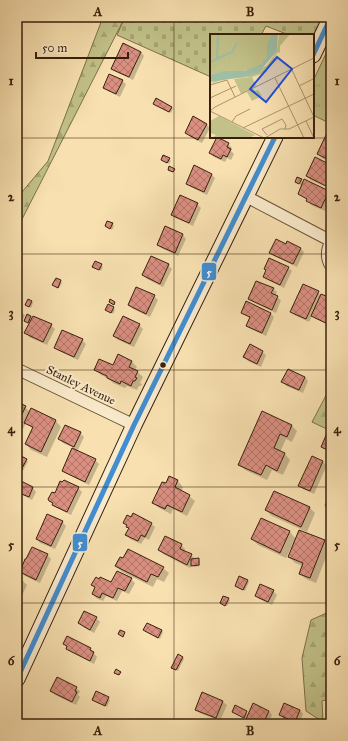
<svg xmlns="http://www.w3.org/2000/svg" width="348" height="741" viewBox="0 0 348 741" font-family="'IM FELL Great Primer',serif">
	<defs>
		<pattern id="grass-tufts" width="24" height="20" patternUnits="userSpaceOnUse"><rect width="24" height="20" fill="#c1c188"/><path d="M3 7l-1-3M5 7V3M7 7l1-3M15 17l-1-3M17 17v-4M19 17l1-3" fill="none" stroke="#a6a674"/></pattern>
		<pattern id="forest-firs" width="22" height="20" patternUnits="userSpaceOnUse"><rect width="22" height="20" fill="#c1c188"/><path d="M5 1l3.5 6h-7zM16 11l3.5 6h-7z" fill="#a6a674"/></pattern>
		<pattern id="cemetery-stones" width="16" height="16" patternUnits="userSpaceOnUse"><rect width="16" height="16" fill="#c1c188"/><path d="M2 7V4a2 2 0 0 1 4 0v3zM10 15v-3a2 2 0 0 1 4 0v3z" fill="#a6a674"/></pattern>
		<pattern id="building-cross-hatch" width="8" height="8" patternUnits="userSpaceOnUse"><rect width="8" height="8" fill="#da8f81"/><path d="M0 0l8 8M0 8l8-8" fill="none" stroke="#b27468"/></pattern>
	</defs>
	<rect width="100%" height="100%" fill="#f8e0b0"/>
	<filter id="stains"><feTurbulence type="fractalNoise" baseFrequency=".005" numOctaves="4"/><feColorMatrix values="0 0 0 0 .2 0 0 0 0 .09 0 0 0 0 .02 0 0 0 .5 -.17"/></filter>
	<radialGradient id="worn" r=".72"><stop offset=".6" stop-color="#630" stop-opacity="0"/><stop offset="1" stop-color="#630" stop-opacity=".3"/></radialGradient>
	<path fill="url(#grass-tufts)" stroke="#7c704a" d="M331,43V124L313,115V81Z"/>
	<path fill="url(#forest-firs)" stroke="#7c704a" d="M103,17H125L17,229V198L48,161Z
		M331,386V431L312,422Z
		M331,493V517L325,505Z
		M331,611V698L322,701L323,722L306,711L302,658L311,620Z"/>
	<path fill="url(#cemetery-stones)" stroke="#7c704a" d="M125,17H328L313,44V35H289L266,26L261,35H211V77L117,35Z"/>
	<path fill="#0003" d="M141,52L144,56L133,80L116,72L112,69Z
		M122,81L126,84L120,97L108,91L104,88Z
		M156,105L171,107L173,109L171,113Z
		M206,124L210,128L202,143L189,136L186,132Z
		M331,138V162L322,158L318,154Z
		M228,144L232,148L231,151L234,154L231,160L227,158L225,162L214,157L210,153Z
		M169,159L171,161L169,164L162,160Z
		M315,159L331,166V189L311,180L307,176Z
		M212,175L215,178L207,195L191,187L187,184Z
		M301,180L304,183L328,192L331,194V198L325,211L311,205L308,200L299,194L302,186L296,182Z
		M197,204L201,208L193,226L176,218L172,214Z
		M112,224L114,226L112,230L106,226Z
		M166,227L183,235L186,239L178,256L161,248L158,244Z
		M286,245L301,249L304,252L297,267L274,256L271,252Z
		M101,265L103,267L101,271L94,267Z
		M168,265L172,269L163,287L147,279L143,275Z
		M288,268L292,271L284,288L268,280L264,277Z
		M61,281L62,283L59,288L55,287Z
		M273,289L277,292L275,296L281,300L276,313L253,302L249,299Z
		M318,292L321,296L331,299V326L316,319L312,316L309,322L294,315L291,311Z
		M154,296L158,300L150,317L133,309L129,305Z
		M31,301L33,303L31,308L26,305Z
		M113,308L115,310L113,314L106,310Z
		M17,309L25,315L18,331H17Z
		M242,313L271,314L274,317L266,336L251,329L247,326L251,319Z
		M31,316L51,325L55,329L47,345L29,337L26,333L30,324L25,321Z
		M139,325L143,329L134,347L118,340L114,336Z
		M82,340L86,344L78,360L59,351L55,348Z
		M262,352L266,355L261,367L248,361L245,357Z
		M131,361L137,367L135,370L143,377L140,383L142,384L141,386H139L137,390L127,386L125,388L113,383L109,379L101,375L95,369Z
		M305,377L308,381L303,393L286,386L283,382Z
		M17,403L25,407L30,412L31,410L56,421L61,427L47,457L31,450L26,444L33,429L26,423L17,441Z
		M263,413L292,426L297,431L292,442L286,439L280,452L285,454L290,460L283,475L272,470L267,480L245,470L239,464Z
		M80,433L84,437L77,452L95,460L99,464L89,485L67,474L63,470L74,448L63,443L59,439Z
		M17,455L28,461L23,471L17,468Z
		M312,457L323,462L327,465L314,494L303,489L299,485Z
		M170,477L178,481L183,487L181,492L189,496L195,501L187,516L173,509L171,514L159,508L153,503Z
		M20,482L33,488L36,492L32,500L17,492V488Z
		M78,488L82,492L71,515L57,508L50,501L56,495Z
		M275,492L310,508L315,513L307,532L272,516L266,510Z
		M62,522L66,526L55,549L40,543L37,539Z
		M124,523L151,524L155,527L149,540L145,538L141,544L130,539L127,535L130,529Z
		M290,532L296,539L324,541L330,547L316,583L306,579L300,574L303,566L295,563L289,557L295,541H294L286,558L258,545L252,539Z
		M181,545L185,549L184,552L191,555L195,559H198L200,561V566L194,567L192,565L190,568L163,554L159,550Z
		M47,555L51,559L40,583L25,576L21,572Z
		M116,566L163,568L169,573L164,582L157,579L153,587L122,572Z
		M17,577L21,579L27,585L17,606Z
		M131,579L135,583L129,594L122,591L117,601L106,596L103,601L96,598L93,594L96,588L93,585L111,583Z
		M247,580L249,582L245,591L238,587Z
		M273,591L277,595L272,605L259,599L256,596Z
		M228,599L230,600L227,606L223,604Z
		M96,618L100,622L94,633L83,627L79,623Z
		M144,630L162,631L163,632L160,639Z
		M65,644L90,649L97,657L94,664L71,652Z
		M183,658L184,659L178,671L172,668Z
		M76,688L80,691L78,695L80,697L76,705L55,695L51,691Z
		M97,692L110,700L107,707L94,701Z
		M203,694L223,702L227,705L220,721L200,713L196,710Z
		M300,710L303,714L299,724H296L284,719L280,715Z
		M269,711L272,715L268,724H245L247,719L233,712H246L249,715Z"/>
	<path fill="url(#building-cross-hatch)" stroke="#37200b" d="M123,43L141,52L129,77L111,69Z
		M109,74L123,80L116,94L103,88Z
		M156,98L172,107L169,112L153,104Z
		M193,116L207,124L198,140L185,133Z
		M326,135L331,137V161L317,154Z
		M217,137L229,143L227,147L231,149L227,157L223,155L221,159L209,153Z
		M163,155L170,158L167,163L161,160Z
		M315,157L331,165L329,170L331,171L330,188L306,176Z
		M194,165L212,174L204,192L186,184Z
		M169,166L175,169L173,172L168,170Z
		M297,177L302,179L299,184L295,182Z
		M304,179L329,191L321,208L306,201L307,199L298,194Z
		M180,195L198,203L189,223L171,215Z
		M107,221L113,223L110,229L105,226Z
		M165,226L183,234L175,253L157,245Z
		M276,239L286,244L287,241L301,248L293,264L269,253Z
		M151,256L169,264L160,284L142,275Z
		M269,258L289,267L280,285L263,277L266,270L264,269Z
		M95,261L102,264L99,270L92,267Z
		M56,278L61,280L58,288L52,285Z
		M256,281L274,288L271,293L278,296L272,310L248,299Z
		M303,284L319,291L306,319L290,312Z
		M136,287L155,295L146,314L128,305Z
		M321,294L331,298V318L328,324L311,316Z
		M28,299L32,301L29,307L25,305Z
		M110,299L115,302L114,305L109,302Z
		M246,301L271,313L262,333L246,326L250,317L241,313Z
		M108,304L114,307L111,313L105,310Z
		M17,308L22,311L17,321Z
		M27,314L31,316L28,323L24,321Z
		M33,316L52,324L43,342L24,333Z
		M123,316L140,324L130,344L113,336Z
		M62,330L83,339L74,357L54,348Z
		M250,344L263,351L257,364L243,357Z
		M118,354L132,361L129,367L138,371L135,377L137,378L135,381H133L131,386L121,381L120,384L107,378V376L94,370L99,359L113,365Z
		M288,369L305,377L299,390L281,382Z
		M17,402L26,406L17,424Z
		M31,408L56,420L41,452L25,444L33,427L24,423Z
		M262,411L292,425L287,437L280,434L274,448L285,453L277,471L266,465L261,475L238,465Z
		M65,425L81,432L74,447L58,439Z
		M327,433L331,435V460L326,458L330,451L321,447Z
		M72,448L96,459L85,482L62,471Z
		M17,454L27,459L21,470L17,468Z
		M312,456L323,461L310,491L298,486Z
		M169,476L178,480L175,487L190,495L182,512L167,505L165,509L152,503L162,482L166,483Z
		M19,480L33,487L29,497L17,492V486Z
		M64,480L79,487L67,512L52,505L53,503L49,501L48,499L52,492L55,493L60,481L62,482Z
		M274,491L310,507L301,527L265,510Z
		M133,513L152,523L145,537L141,535L138,541L125,535L129,528L126,527L127,525L123,523L127,515L131,517Z
		M47,514L63,521L51,546L36,539Z
		M261,518L290,531L280,553L251,539Z
		M299,530L325,540L310,578L299,574L303,563L288,557Z
		M165,536L182,544L180,549L192,554L187,565L158,550Z
		M32,547L48,554L36,580L20,572L25,559H26Z
		M128,549L164,567L158,577L151,574L147,582L115,566L120,557L123,558Z
		M199,558V565L191,566V559Z
		M117,571L132,578L125,591L118,588L113,598L102,593L100,598L92,594L95,587L91,585L96,577L99,579L100,577L111,582Z
		M17,576L22,578L17,589Z
		M239,576L248,580L243,590L235,586Z
		M260,584L274,590L268,602L255,596Z
		M223,596L229,598L225,606L220,603Z
		M84,611L97,617L90,630L78,623Z
		M147,623L162,630L158,638L143,630Z
		M120,630L125,632L123,637L118,634Z
		M67,636L91,648L90,650L94,652L90,661L66,649L67,646L63,644Z
		M178,654L183,657L176,670L171,668Z
		M116,669L121,672L119,675L114,673Z
		M57,677L77,687L75,691L77,692L72,702L50,691Z
		M96,691L109,697L105,706L92,700Z
		M202,692L223,701L216,718L195,710Z
		M253,703L269,711L263,724H244Z
		M284,703L300,710L295,722L279,715Z
		M235,705L247,711L244,718L232,712Z"/>
	<g fill="none" stroke-linecap="round" stroke-linejoin="round">
		<defs>
			<path id="minor" d="M247,197L331,241C327,249 325,257 331,266
				M17,369L134,425"/>
			<path id="secondary" d="M313,55L331,17
				M17,679L134,425L275,137"/>
		</defs>
		<use href="#minor" stroke="#675034" stroke-width="13"/>
		<use href="#secondary" stroke="#37200b" stroke-width="17"/>
		<use href="#minor" stroke="#faebcc" stroke-width="11"/>
		<use href="#secondary" stroke="#faebcc" stroke-width="15"/>
		<defs>
			<path id="bus-1" d="M313,55L331,17
				M17,679L134,425L275,137"/>
		</defs>
		<use href="#bus-1" stroke="#faebcc" stroke-width="8"/>
		<use href="#bus-1" stroke="#418ed3" stroke-width="5"/>
	</g>
	<path fill="none" stroke="#37200b" stroke-width="1" stroke-opacity="0.55" d="M174,17V724M17,138H331M17,254H331M17,370H331M17,487H331M17,603H331"/>
	<circle fill="#37200b" stroke="#faebcc" stroke-width="1.5" cx="163" cy="365" r="3.5"/>
	<g text-anchor="middle" dominant-baseline="central" stroke-width="4" stroke-linejoin="round" paint-order="stroke">
		<g font-size="12" fill="#37200b" stroke="#faebcc">
			<text transform="translate(81 385) rotate(26)">Stanley Avenue</text>
		</g>
	</g>
	<g transform="translate(210 34)">
		<rect width="104" height="104" fill="#f8e0b0"/>
		<path d="M5,0H61V1L56,24L48,33H26L21,31L2,7ZM42,43L46,52L31,60L24,45ZM9,82L39,98L45,101L39,104H2L6,101L0,99V87Z" fill="#c1c188"/>
		<path d="M0,0H8L7,9L12,6V0H55L58,5L56,24L51,30L41,36L0,41ZM38,16L48,19L50,26L47,28L38,32H25L16,25L19,20ZM80,0L70,12V19L68,18L64,24L68,25L56,35L57,38L42,43L14,45L0,50L9,45L39,42L57,31L67,17L69,1Z" fill="#c1c188" fill-rule="evenodd"/>
		<path d="M43,55L45,57L48,56L52,62L42,67L37,58Z" fill="#c1c188"/>
		<path d="M21,93L30,97L28,99L18,102L20,104H10L6,101L10,96L18,102L16,100Z" fill="#c1c188"/>
		<path d="M61,0H68L67,17L49,38L39,42L0,48V41L15,37H35L51,30L56,24L58,5L59,8Z" fill="#9fbea6"/>
		<path fill="none" stroke="#9fbea6" stroke-width="2" d="M7,24L8,0M0,28L22,18L27,9"/>
		<path fill="none" stroke="#ab936e" stroke-width="1" d="M82,36L104,83M65,44L94,104M0,51L17,46L25,63M89,52L103,45M0,64L26,52M0,77L5,73L104,24M0,77L54,104M96,87L104,104M22,88L26,82L40,75M33,94L104,60M57,101L52,95L72,85L76,91L75,95M55,104L70,95H79L104,83"/>
		<path fill="#1d4ed8" fill-opacity="0.15" stroke="#1d4ed8" stroke-width="2" d="M67,23L82,35L56,68L40,55Z"/>
		<rect width="104" height="104" fill="none" stroke="#37200b" stroke-width="2"/>
	</g>
	<g stroke="#faebcc" stroke-width="1.5">
		<rect x="201" y="262" width="16" height="19" rx="4" fill="#418ed3"/>
		<rect x="72" y="533" width="16" height="19" rx="4" fill="#418ed3"/>
	</g>
	<g font-size="11" text-anchor="middle" font-weight="bold" fill="#fff">
		<text x="209" y="276">5</text>
		<text x="80" y="547">5</text>
	</g>
	<rect width="348" height="741" fill="none" stroke="#f8e0b0" stroke-width="44"/>
	<path d="M36 52v6h92v-6" fill="none" stroke="#37200b" stroke-width="2"/>
	<text x="42" y="52" font-size="12" fill="#37200b" stroke="#faebcc" stroke-width="3" paint-order="stroke">50 m</text>
	<rect x="22" y="22" width="304" height="697" fill="none" stroke="#37200b" stroke-width="1.5"/>
	<g font-size="13" text-anchor="middle" font-weight="bold" fill="#37200b">
		<text x="98" y="16">A</text>
		<text x="250" y="16">B</text>
		<text x="11" y="85">1</text>
		<text x="337" y="85">1</text>
		<text x="11" y="201">2</text>
		<text x="337" y="201">2</text>
		<text x="11" y="317">3</text>
		<text x="337" y="317">3</text>
		<text x="11" y="433">4</text>
		<text x="337" y="433">4</text>
		<text x="11" y="549">5</text>
		<text x="337" y="549">5</text>
		<text x="11" y="665">6</text>
		<text x="337" y="665">6</text>
		<text x="98" y="735">A</text>
		<text x="250" y="735">B</text>
	</g>
	<rect width="100%" height="100%" filter="url(#stains)"/>
	<rect width="100%" height="100%" fill="url(#worn)"/>
</svg>
